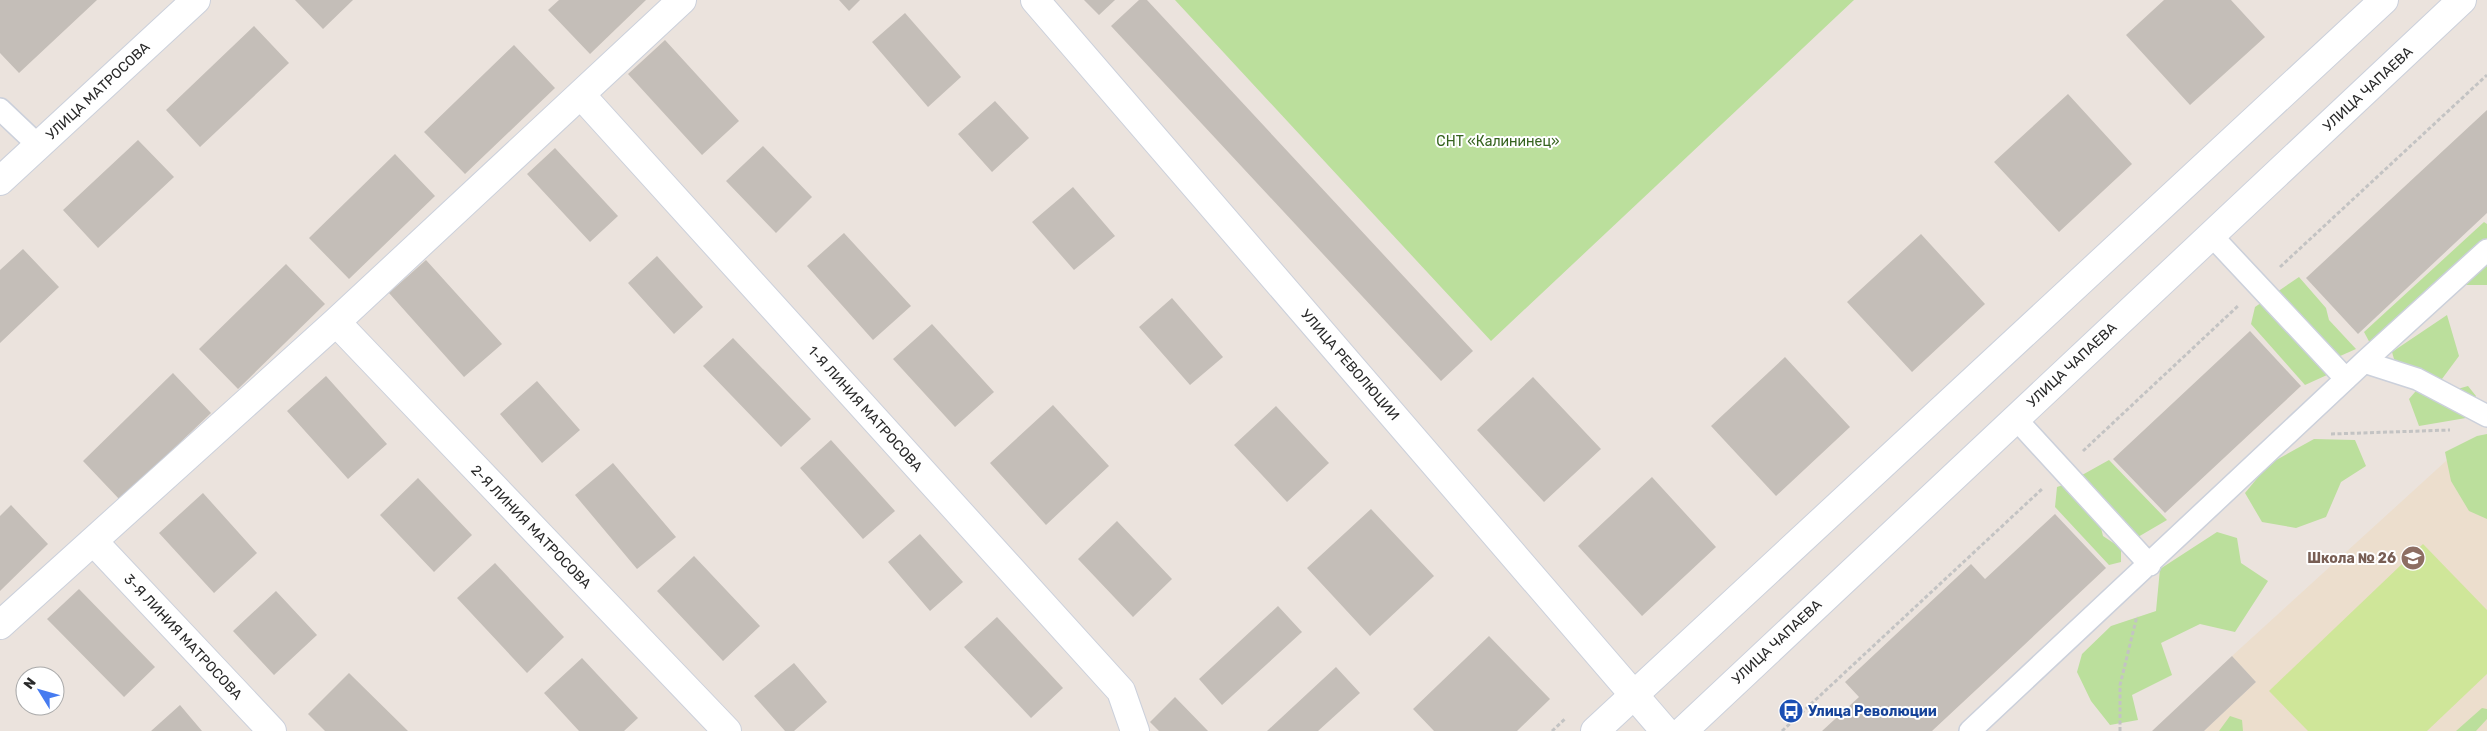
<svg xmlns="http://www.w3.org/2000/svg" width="2487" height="731" viewBox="0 0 2487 731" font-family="Rubik,sans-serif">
	<rect width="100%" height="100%" fill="#ebe3dd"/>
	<path fill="#ecdecd" d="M2469,440L2487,460V731H2204L2256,682L2232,656Z"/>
	<path fill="#bbdf9c" d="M1175,0H1854L1491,341Z
		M2484,222L2487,224V285H2461L2371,345L2364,332Z
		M2299,277L2326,308L2329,320L2356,349L2322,364L2327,375L2305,385L2251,324L2255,307Z
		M2447,315L2459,356L2439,383L2454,390L2468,386L2476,396L2466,418L2419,426L2409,399L2427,378L2396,366L2392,352Z
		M2487,434V519L2469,511L2451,481L2445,452L2477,436Z
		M2314,439L2355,440L2366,466L2341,482L2326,517L2296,528L2262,522L2245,493L2269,464Z
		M2109,460L2167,520L2138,537L2100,524L2103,536L2121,548V562L2109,565L2055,507L2057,487L2066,484Z
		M2217,532L2237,538L2241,563L2268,581L2235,632L2200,624L2161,643L2172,675L2132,695L2138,720L2110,725L2091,701L2077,672L2082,654L2111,626L2156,611L2160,569Z
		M2482,708L2487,709V719L2476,731H2456Z
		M2230,716L2242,720L2243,731H2219Z"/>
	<path fill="#cfe699" d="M2423,544L2487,610V674L2427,731H2308L2269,691Z"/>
	<path fill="#c4beb8" d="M0,0H97L19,73L0,53Z
		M295,0H353L323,29Z
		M559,0H646L590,54L548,10Z
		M839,0H860L849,11Z
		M1084,0H1115L1099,15Z
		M1139,0H1147L1473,351L1441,381L1111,26Z
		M2164,0H2231L2265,37L2190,105L2126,35Z
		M905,13L961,77L928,107L872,42Z
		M254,26L289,63L200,147L166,110Z
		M665,40L739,121L702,155L628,74Z
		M514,45L555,88L465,174L424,132Z
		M2068,94L2132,164L2059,232L1994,162Z
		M995,101L1029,138L992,172L958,134Z
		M2487,110V213L2358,334L2306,278Z
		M138,140L174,177L98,248L63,210Z
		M763,146L812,197L776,233L726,181Z
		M555,148L618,216L590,242L527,174Z
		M395,154L435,196L349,279L309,238Z
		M1073,187L1115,236L1074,270L1032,222Z
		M844,233L911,306L873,340L807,266Z
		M1921,234L1985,304L1912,372L1847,302Z
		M23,249L59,287L0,343V270Z
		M657,256L703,307L674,334L628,283Z
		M426,260L502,344L464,377L389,293Z
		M286,264L325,304L238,389L199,349Z
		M1172,298L1223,357L1190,385L1139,327Z
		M932,324L994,392L955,427L893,359Z
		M2250,331L2301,386L2165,513L2113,459Z
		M733,338L811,419L781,447L703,366Z
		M1785,357L1850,427L1776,496L1711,426Z
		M173,373L211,413L120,500L83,461Z
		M326,376L387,444L348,479L287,411Z
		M1533,377L1601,449L1544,502L1477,430Z
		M537,381L580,430L542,463L500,414Z
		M1053,405L1109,466L1046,525L990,463Z
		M1276,406L1329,463L1287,502L1234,445Z
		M831,440L895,511L863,539L800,468Z
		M613,463L676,537L637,569L575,495Z
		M1652,477L1716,547L1642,616L1578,546Z
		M418,478L472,535L434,572L380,515Z
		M203,493L257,553L214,593L159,533Z
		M11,505L48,544L0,591V516Z
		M1371,509L1434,576L1370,636L1307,568Z
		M2055,514L2106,568L2006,662L1932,731H1822L1859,697L1845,682L1971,564L1985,579Z
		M1117,521L1172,579L1133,617L1078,559Z
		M920,534L963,582L930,611L888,562Z
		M694,556L760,626L723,661L657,591Z
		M495,563L564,637L527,673L457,598Z
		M79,589L155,667L124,697L47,619Z
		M276,591L317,635L274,675L233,631Z
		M1278,606L1302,632L1222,705L1199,679Z
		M997,617L1063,688L1031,718L964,647Z
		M1489,636L1550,699L1517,731H1434L1413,709Z
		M2232,656L2256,682L2204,731H2152Z
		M582,658L638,718L624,731H579L544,693Z
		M794,663L827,702L794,731H785L754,696Z
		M1336,667L1360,693L1318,731H1267Z
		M349,673L408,731H325L308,714Z
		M1175,697L1208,731H1159L1150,722Z
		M180,705L202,731H151Z"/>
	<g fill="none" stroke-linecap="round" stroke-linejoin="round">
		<defs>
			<path id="service" d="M0,109L39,146
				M2212,236L2346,379
				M2364,362L2417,379L2487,416
				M2015,418L2150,565
				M1970,731L2364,362L2487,250"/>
			<path id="minor" d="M1035,0L1665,731
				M581,95L1121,691L1135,731
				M0,181L196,0
				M336,322L727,731
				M94,542L272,731
				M0,625L336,322L682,0"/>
			<path id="tertiary" d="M1595,731L2384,0
				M1683,731L2462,0"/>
		</defs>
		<use href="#service" stroke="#cbd0db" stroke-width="24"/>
		<use href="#minor" stroke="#cbd0db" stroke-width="30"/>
		<use href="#tertiary" stroke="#cbd0db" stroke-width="30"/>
		<path stroke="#c3c3c3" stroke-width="3" stroke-dasharray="4 2.5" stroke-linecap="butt" d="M2280,267L2487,75
			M2331,434L2450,430
			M2083,451L2239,305
			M1552,731L1565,719
			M1782,731L2042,489
			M2120,731V685L2137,616"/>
		<use href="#service" stroke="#fff" stroke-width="21"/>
		<use href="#minor" stroke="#fff" stroke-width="28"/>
		<use href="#tertiary" stroke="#fff" stroke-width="28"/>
	</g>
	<defs>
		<symbol id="school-disc" viewBox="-11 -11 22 22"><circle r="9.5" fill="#8d6e63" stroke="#fff"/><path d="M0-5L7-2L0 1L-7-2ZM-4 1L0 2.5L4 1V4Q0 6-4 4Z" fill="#fff"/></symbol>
		<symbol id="bus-disc" viewBox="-11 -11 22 22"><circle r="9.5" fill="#1a4fb4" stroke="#fff"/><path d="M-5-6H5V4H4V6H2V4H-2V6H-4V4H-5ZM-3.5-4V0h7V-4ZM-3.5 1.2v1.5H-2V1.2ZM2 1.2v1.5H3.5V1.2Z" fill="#fff"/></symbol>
	</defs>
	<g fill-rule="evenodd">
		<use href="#school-disc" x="2399" y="544" width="28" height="28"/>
		<use href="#bus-disc" x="1777" y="697" width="28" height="28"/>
	</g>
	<g text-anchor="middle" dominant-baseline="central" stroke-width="4" stroke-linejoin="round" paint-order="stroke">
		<g font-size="14" fill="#2a2a2a" stroke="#fff">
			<text transform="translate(2368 89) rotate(-43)">УЛИЦА ЧАПАЕВА</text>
			<text transform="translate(98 91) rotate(-43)">УЛИЦА МАТРОСОВА</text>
			<text transform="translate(1350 365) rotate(49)">УЛИЦА РЕВОЛЮЦИИ</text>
			<text transform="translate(2072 365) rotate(-43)">УЛИЦА ЧАПАЕВА</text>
			<text transform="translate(865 409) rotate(48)">1-Я ЛИНИЯ МАТРОСОВА</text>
			<text transform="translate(531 527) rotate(46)">2-Я ЛИНИЯ МАТРОСОВА</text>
			<text transform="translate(183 637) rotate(47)">3-Я ЛИНИЯ МАТРОСОВА</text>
			<text transform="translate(1777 642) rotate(-43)">УЛИЦА ЧАПАЕВА</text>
		</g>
		<g font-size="14" fill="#35631e" stroke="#fff">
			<text x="1498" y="141">СНТ «Калининец»</text>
		</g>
		<g font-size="14" font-weight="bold" fill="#785e54" stroke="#fff" text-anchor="end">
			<text x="2396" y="558">Школа № 26</text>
		</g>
		<g font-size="14" font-weight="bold" fill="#164399" stroke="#fff" text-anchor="start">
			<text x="1808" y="711">Улица Революции</text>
		</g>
	</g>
	<g transform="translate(40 691) rotate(307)"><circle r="24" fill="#ffffff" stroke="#aaaaaa"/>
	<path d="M0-4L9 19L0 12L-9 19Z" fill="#467bf0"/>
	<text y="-8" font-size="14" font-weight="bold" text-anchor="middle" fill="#2a2a2a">N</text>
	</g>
</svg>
